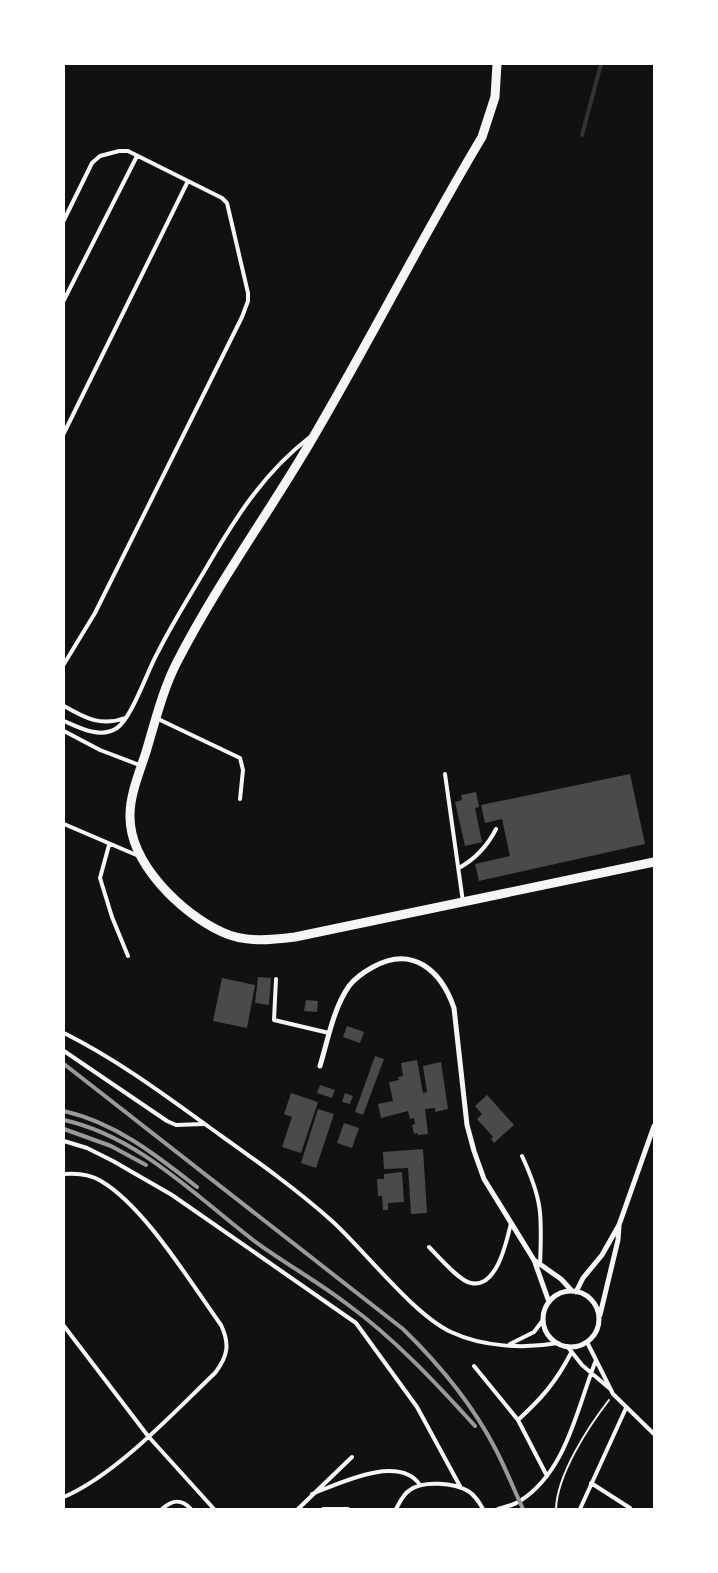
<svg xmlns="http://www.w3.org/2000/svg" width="718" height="1573" viewBox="0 0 718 1573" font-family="Jost,sans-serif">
	<rect width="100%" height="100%" fill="#111"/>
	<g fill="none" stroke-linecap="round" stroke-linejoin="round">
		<path stroke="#333" stroke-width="4" d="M582,135L601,64"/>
	</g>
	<path fill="#4a4a4a" d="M630,774L645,844L479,881L475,864L510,856L502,819L485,823L481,805Z
		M476,792L479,807L475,808L482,842L465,846L455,802L462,800L461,795Z
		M258,977L271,978L269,1005L255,1003Z
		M222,978L255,985L247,1028L213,1021Z
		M306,1000L318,1001L317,1012L304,1011Z
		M347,1026L364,1032L360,1043L343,1037Z
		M375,1056L384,1059L363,1115L355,1112Z
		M417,1060L423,1093L427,1092L423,1066L441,1062L448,1109L435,1112V1108L425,1109L428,1134L418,1135L417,1133L414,1134L412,1125L415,1124L414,1118L410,1119L408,1111L381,1118L378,1104L393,1101L389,1082L399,1080L398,1077L403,1076L401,1063Z
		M320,1085L335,1090L332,1098L317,1093Z
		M291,1093L318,1102L301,1153L282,1147L292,1117L284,1114Z
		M345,1093L353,1096L350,1104L342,1102Z
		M487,1095L514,1125L494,1143L491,1139L493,1137L477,1119L482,1114L475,1106Z
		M318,1109L334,1114L316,1168L301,1163Z
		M344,1123L359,1128L352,1148L337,1143Z
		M423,1149L427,1213L411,1214L408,1168L384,1169L383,1152Z
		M402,1172L404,1202L388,1203V1210H383L382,1196H378L377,1179H384V1174Z"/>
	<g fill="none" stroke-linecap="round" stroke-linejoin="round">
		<path stroke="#f5f5f5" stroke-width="2" d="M556,1509C557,1475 588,1427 609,1400"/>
		<path stroke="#f5f5f5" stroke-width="4" d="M64,220L92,163L100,156L119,151H128L222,198L227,203L248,293V301L242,317L95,613L64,664
			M64,300L137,156
			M64,433L188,181
			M64,706C85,718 101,727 125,718
			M156,718L240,758L243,770L240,799
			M64,721C80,728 100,739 117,728C132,718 148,669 158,652C172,624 189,597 205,570C234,520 263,473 310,437
			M64,731L100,750L142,766
			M445,774L463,902
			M64,824L141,857
			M109,845L100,878L112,917L128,956
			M459,868C475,859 487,847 496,829
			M276,979L274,1020L329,1033
			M64,1033C116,1059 162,1093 209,1127C251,1157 294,1187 332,1221C365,1251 413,1314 451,1332C483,1347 524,1349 558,1343
			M64,1051L167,1121L176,1125L204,1124
			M64,1141L87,1148L113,1161L172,1195L356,1323L417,1407L461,1488
			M522,1156C543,1201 542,1216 540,1265
			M64,1174C76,1173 90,1174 101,1181C145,1207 190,1282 221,1325C230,1344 228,1356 215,1373C173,1413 117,1474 64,1497
			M429,1247C438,1256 459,1281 471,1283C497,1289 507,1240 511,1223
			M64,1326L148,1436L214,1509
			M587,1342L613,1394L654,1434
			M510,1344L534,1332L543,1320
			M567,1346L582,1365L609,1388
			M474,1366L518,1420L547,1476
			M518,1420C542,1398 556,1382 571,1353
			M591,1483L630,1508
			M312,1494C340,1483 399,1454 420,1485
			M162,1509C172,1500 181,1498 191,1509
			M298,1509L352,1457
			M323,1509H348
			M396,1509C400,1502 403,1494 410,1490C423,1480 455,1483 468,1491C475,1495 479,1502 483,1509
			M498,1509C505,1507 514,1505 520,1501C567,1471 577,1408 596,1360
			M580,1509L626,1408"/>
		<path stroke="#f5f5f5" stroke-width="5" d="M320,1066C328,1040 333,1009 349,986C355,978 364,972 373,967C412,945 441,970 454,1008L467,1125L474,1151L484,1179L534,1260L549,1302
			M534,1260L561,1279L572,1291
			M543 1319a28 28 0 1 1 56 0a28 28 0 1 1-56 0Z
			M576,1292L583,1278L602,1255L619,1225L654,1126
			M600,1315L618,1240L619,1226"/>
		<path stroke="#f5f5f5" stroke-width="9" d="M497,64L495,97L482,137C419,242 365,351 302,456C261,524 214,590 177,662C163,689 155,722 146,752C140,771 130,794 130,815C129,863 181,913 222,932C245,943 271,940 295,937L654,862"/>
		<path stroke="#9a9a9a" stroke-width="4" d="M64,1064L403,1329C438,1363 473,1405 496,1450C506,1469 514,1490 523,1509
			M64,1111C116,1123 156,1155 197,1187
			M64,1120C137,1136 195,1195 253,1240C284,1263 317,1281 347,1304C394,1338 436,1383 475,1426
			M64,1129L111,1146L146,1165"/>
	</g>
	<rect width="718" height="1573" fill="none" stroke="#ffffff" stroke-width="130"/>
</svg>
